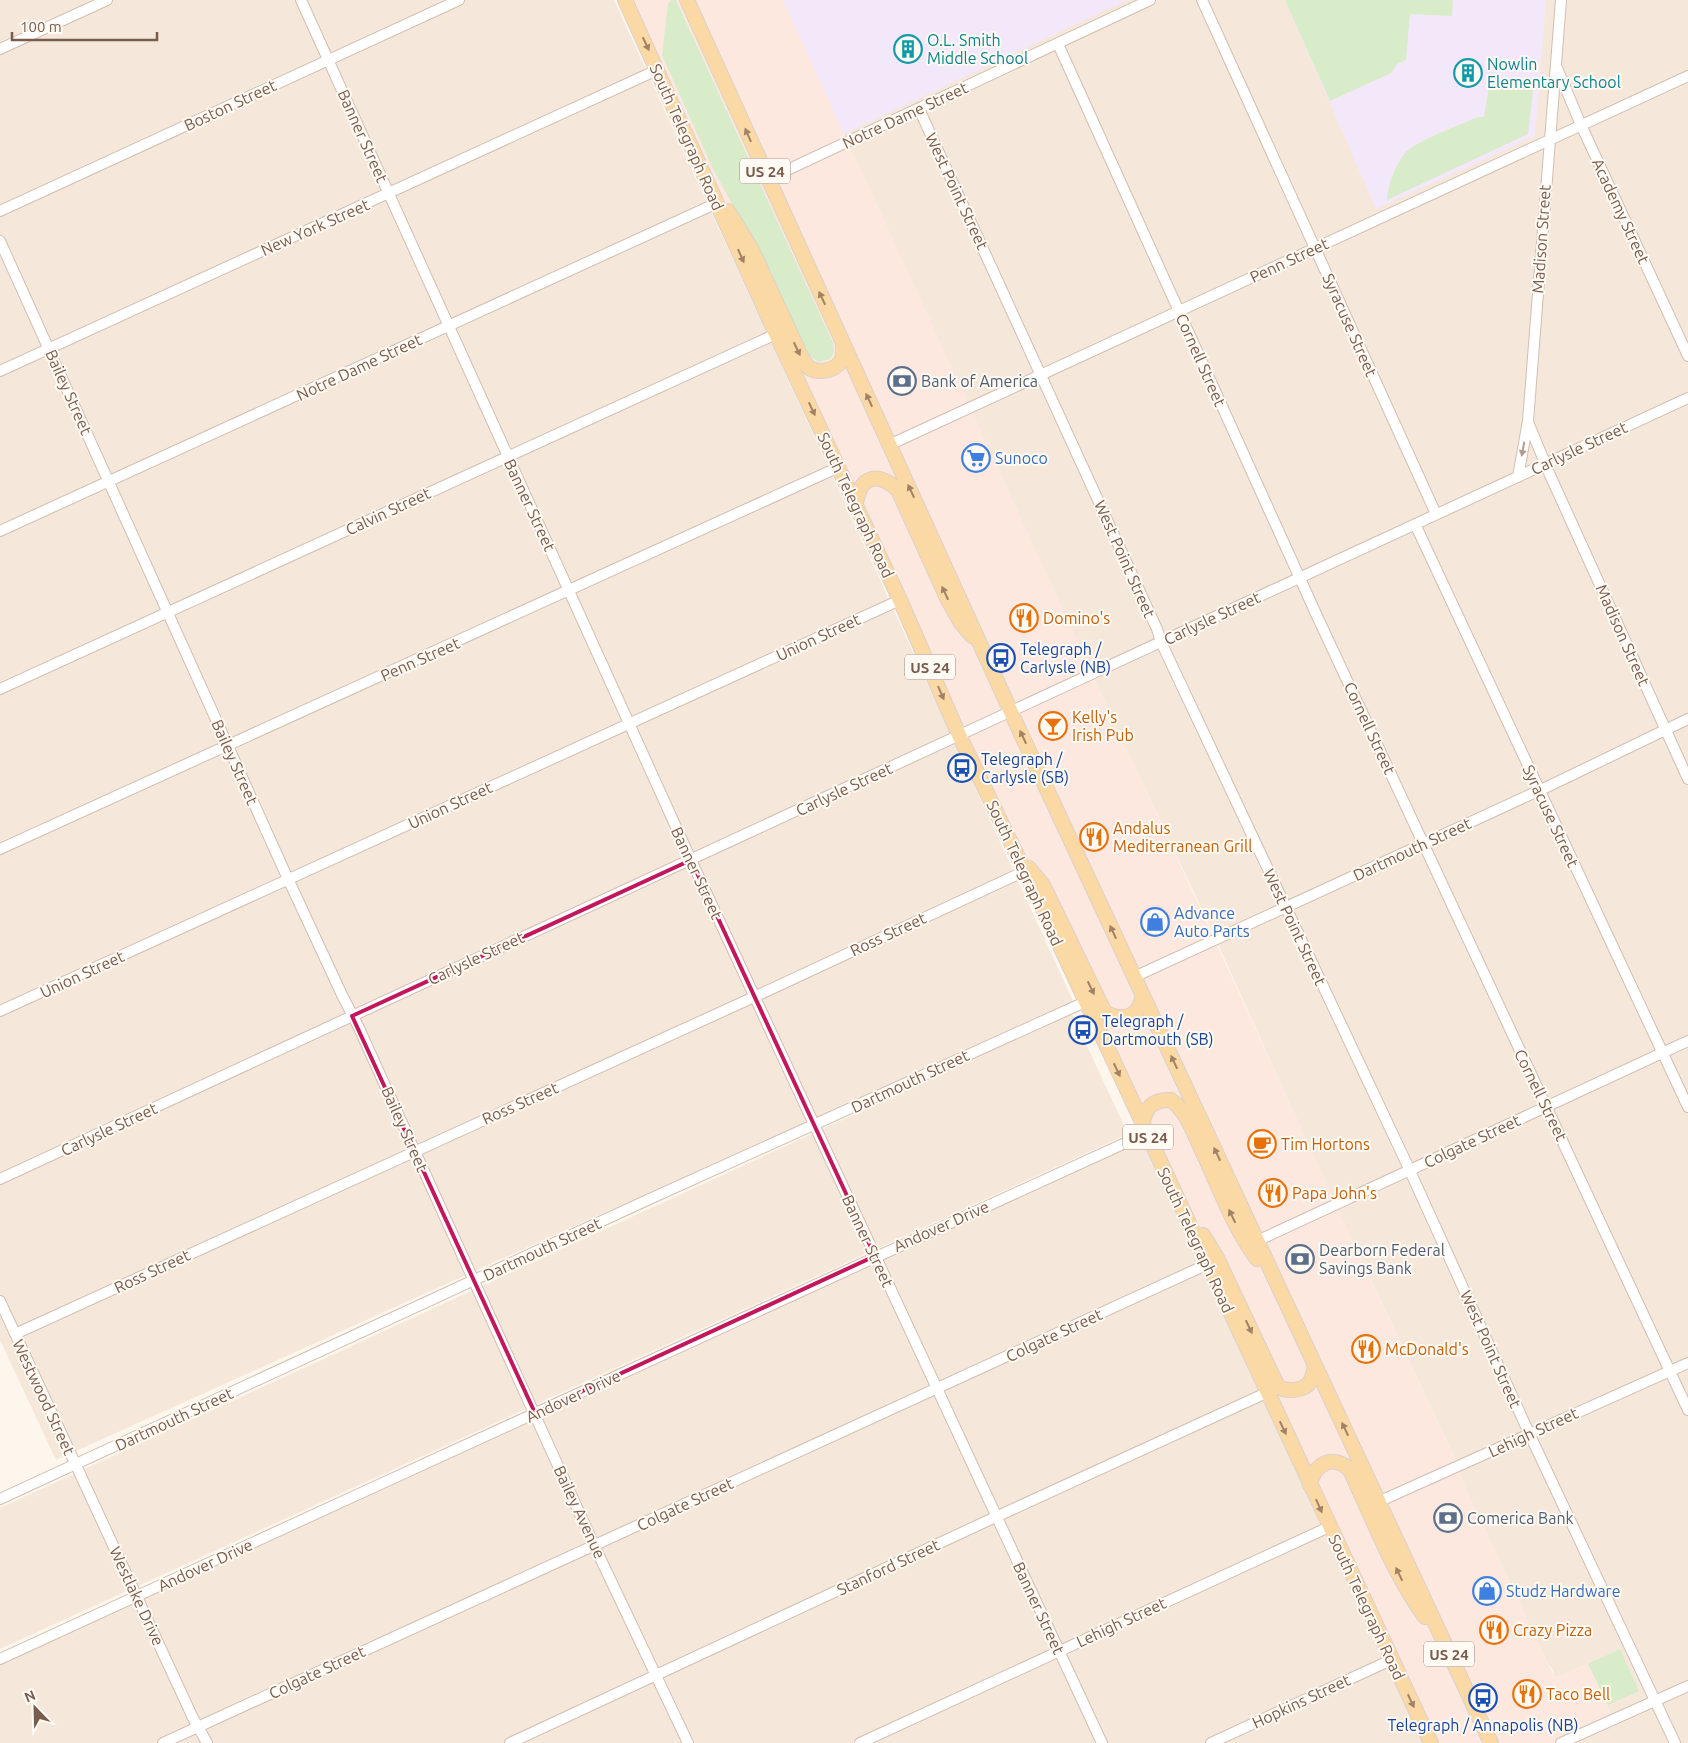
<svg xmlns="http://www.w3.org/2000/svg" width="1688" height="1743" viewBox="0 0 1688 1743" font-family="Ubuntu,sans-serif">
	<rect width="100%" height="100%" fill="#fdf6ec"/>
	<path fill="#f5e8da" d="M0,0H614L1073,1001L56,1460L0,1340Z
		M783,0H1688V1743H1574L1610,1712L1588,1664L1555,1678L1553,1670L1547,1662L1463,1483L1454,1456L1331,1195L1212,931L967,409Z
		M1072,1014L1128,1134L0,1649V1508Z
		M1147,1133L1424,1743H0V1659Z"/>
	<path fill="#fde8e0" d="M624,0H783L1370,1278L1454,1456L1463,1483L1547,1662L1555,1678L1588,1664L1610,1712L1574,1743H1430Z"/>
	<path fill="#f3e8fa" d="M783,0H1127L844,134Z
		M1285,0H1546L1535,136L1376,209Z"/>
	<path fill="#d8ecc9" d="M671,0H676L833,343L834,352L830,359L819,362L807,355L754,245L712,167L662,55L668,4Z
		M1285,0H1453L1452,16L1410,14L1406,60L1397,64L1391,73L1330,101Z
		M1490,81L1534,83L1528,134L1387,200C1388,184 1395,166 1405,153C1414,142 1462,124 1478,117H1484Z
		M1620,1649L1639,1691L1608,1705L1588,1664Z"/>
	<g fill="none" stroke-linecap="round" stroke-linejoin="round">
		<defs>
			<path id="minor" d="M301,0L691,860L1102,1743
				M1202,0L1436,514
				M1058,44L1317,616L1688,1410
				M0,49L107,0
				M1557,68L1581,125L1688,356
				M919,109L1157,629L1161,642L1405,1160L1529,1433L1675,1743
				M768,179L1150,0
				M0,211L459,0
				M0,241L283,868L342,995L358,1026L594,1545L688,1743
				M0,371L657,70
				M1528,422L1550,475L1688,779
				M889,445L1688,76
				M1518,477L1528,421L1561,0
				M1415,524L1688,1107
				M0,531L717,203
				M0,689L776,334
				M0,849L839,467
				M1134,977L1549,786L1688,719
				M0,1011L900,600
				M0,1179L1688,398
				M1257,1241L1688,1041
				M0,1301L193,1718L207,1743
				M15,1334L754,997L1025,871
				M0,1499L643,1202L1085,1002
				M1378,1502L1688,1363
				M0,1659C382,1483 764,1308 1147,1133
				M163,1743L1208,1264
				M510,1743L987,1521L1266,1393
				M860,1743L1329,1527
				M1211,1743L1391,1660
				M1561,1743L1688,1686"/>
			<path id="major" d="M625,0L776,334L900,600L959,735L1041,905L1431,1743
				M687,0L1016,723L1491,1743
				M728,211L752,250L801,356C803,359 805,364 807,366C816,375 837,371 842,359C844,354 843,349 843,343
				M856,504C860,476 877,471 898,490L947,598L961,623L972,636
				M1029,868L1043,885L1104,1011C1112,1018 1128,1020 1136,1011C1140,1007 1141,1001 1143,996
				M1143,1123C1145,1107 1154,1099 1171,1100C1189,1113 1196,1140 1206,1159C1221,1193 1235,1229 1257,1259
				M1203,1235L1217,1258L1278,1387C1287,1392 1304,1391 1310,1382C1313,1377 1314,1371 1315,1365
				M1310,1485C1314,1464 1333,1453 1350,1470C1373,1519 1393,1573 1425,1617"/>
		</defs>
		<use href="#minor" stroke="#d1beb0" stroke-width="12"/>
		<use href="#major" stroke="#dad1cd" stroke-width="16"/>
		<use href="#minor" stroke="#fff" stroke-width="10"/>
		<use href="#major" stroke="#fbd9a5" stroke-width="14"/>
	</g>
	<defs><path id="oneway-solid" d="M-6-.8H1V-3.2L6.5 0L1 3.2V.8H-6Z" transform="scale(1.25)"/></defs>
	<g fill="#a18267">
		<use href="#oneway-solid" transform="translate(646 44) rotate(65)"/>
		<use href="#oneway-solid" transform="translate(748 135) rotate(-114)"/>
		<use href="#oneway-solid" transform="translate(741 256) rotate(66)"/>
		<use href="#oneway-solid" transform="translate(822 298) rotate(-115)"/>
		<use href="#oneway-solid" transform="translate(797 349) rotate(65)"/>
		<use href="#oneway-solid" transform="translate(869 400) rotate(-115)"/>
		<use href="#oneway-solid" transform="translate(812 409) rotate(65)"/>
		<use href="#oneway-solid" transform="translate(911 491) rotate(-115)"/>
		<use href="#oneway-solid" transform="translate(945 593) rotate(-115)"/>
		<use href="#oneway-solid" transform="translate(941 693) rotate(66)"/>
		<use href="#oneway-solid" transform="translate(1023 737) rotate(-115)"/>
		<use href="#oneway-solid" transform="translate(1113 932) rotate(-115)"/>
		<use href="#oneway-solid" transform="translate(1091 988) rotate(64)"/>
		<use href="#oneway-solid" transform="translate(1174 1062) rotate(-115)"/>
		<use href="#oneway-solid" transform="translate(1117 1070) rotate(65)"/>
		<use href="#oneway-solid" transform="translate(1217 1154) rotate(-115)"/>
		<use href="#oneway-solid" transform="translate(1232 1216) rotate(-116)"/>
		<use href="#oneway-solid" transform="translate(1249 1327) rotate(65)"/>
		<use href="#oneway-solid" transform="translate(1283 1428) rotate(65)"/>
		<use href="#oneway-solid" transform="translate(1345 1429) rotate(-115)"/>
		<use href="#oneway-solid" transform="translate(1319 1506) rotate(66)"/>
		<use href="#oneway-solid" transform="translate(1399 1574) rotate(-116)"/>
		<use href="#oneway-solid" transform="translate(1411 1701) rotate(65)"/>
	</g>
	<use fill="#af9d94" href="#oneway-solid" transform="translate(1523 449) rotate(100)"/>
	<path fill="none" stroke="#c2185b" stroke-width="4" stroke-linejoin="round" d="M691,860L875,1256L535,1413L352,1016Z"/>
	<defs>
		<symbol id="building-ring" viewBox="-11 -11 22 22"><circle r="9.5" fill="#fffaf3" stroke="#0f9aa8" stroke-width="1.5"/><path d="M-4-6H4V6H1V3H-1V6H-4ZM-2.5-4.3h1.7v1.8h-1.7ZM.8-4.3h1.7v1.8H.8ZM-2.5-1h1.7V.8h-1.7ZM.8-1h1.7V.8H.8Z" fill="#0f9aa8"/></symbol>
		<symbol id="bank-ring" viewBox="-11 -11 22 22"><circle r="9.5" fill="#fffaf3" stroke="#5c6f8a" stroke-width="1.5"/><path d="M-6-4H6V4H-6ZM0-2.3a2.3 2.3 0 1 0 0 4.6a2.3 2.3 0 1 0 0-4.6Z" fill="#5c6f8a"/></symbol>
		<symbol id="supermarket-ring" viewBox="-11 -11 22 22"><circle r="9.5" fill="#fffaf3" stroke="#3f7fe0" stroke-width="1.5"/><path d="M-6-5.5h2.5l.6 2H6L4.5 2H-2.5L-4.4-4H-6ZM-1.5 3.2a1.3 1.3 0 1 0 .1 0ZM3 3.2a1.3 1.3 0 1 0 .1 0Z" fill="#3f7fe0"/></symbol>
		<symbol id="restaurant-ring" viewBox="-11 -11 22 22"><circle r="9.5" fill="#fffaf3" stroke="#e8710a" stroke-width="1.5"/><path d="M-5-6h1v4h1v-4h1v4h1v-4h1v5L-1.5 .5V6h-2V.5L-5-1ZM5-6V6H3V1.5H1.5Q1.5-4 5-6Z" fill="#e8710a"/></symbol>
		<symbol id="bus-ring" viewBox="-11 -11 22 22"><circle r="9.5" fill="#fffaf3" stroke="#1a4fb4" stroke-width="1.5"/><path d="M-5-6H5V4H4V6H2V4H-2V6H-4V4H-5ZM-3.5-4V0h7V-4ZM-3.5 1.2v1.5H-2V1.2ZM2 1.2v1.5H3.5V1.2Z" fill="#1a4fb4"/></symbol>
		<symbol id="bar-ring" viewBox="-11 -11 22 22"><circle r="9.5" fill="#fffaf3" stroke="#e8710a" stroke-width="1.5"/><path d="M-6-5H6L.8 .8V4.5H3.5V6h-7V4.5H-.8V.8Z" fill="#e8710a"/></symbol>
		<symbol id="shop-ring" viewBox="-11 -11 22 22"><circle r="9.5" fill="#fffaf3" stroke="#3f7fe0" stroke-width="1.5"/><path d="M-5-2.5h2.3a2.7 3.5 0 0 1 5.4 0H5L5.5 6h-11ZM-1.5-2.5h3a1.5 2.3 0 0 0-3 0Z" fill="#3f7fe0"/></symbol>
		<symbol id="cafe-ring" viewBox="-11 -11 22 22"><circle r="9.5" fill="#fffaf3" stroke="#e8710a" stroke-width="1.5"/><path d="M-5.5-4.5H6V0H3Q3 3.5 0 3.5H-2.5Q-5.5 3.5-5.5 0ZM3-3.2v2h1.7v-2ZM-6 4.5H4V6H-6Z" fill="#e8710a"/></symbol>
	</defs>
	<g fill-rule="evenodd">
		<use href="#building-ring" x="892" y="33" width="32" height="32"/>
		<use href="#building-ring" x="1452" y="57" width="32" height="32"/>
		<use href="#bank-ring" x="886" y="365" width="32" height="32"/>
		<use href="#supermarket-ring" x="960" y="442" width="32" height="32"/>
		<use href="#restaurant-ring" x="1008" y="602" width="32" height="32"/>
		<use href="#bus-ring" x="985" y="642" width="32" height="32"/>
		<use href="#bar-ring" x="1037" y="710" width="32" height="32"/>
		<use href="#bus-ring" x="946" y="752" width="32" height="32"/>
		<use href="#restaurant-ring" x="1078" y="821" width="32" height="32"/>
		<use href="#shop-ring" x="1139" y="906" width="32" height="32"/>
		<use href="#bus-ring" x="1067" y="1014" width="32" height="32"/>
		<use href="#cafe-ring" x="1246" y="1128" width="32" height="32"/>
		<use href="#restaurant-ring" x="1257" y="1177" width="32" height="32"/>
		<use href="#bank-ring" x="1284" y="1243" width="32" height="32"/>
		<use href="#restaurant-ring" x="1350" y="1333" width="32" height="32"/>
		<use href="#bank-ring" x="1432" y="1502" width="32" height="32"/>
		<use href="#shop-ring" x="1471" y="1575" width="32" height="32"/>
		<use href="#restaurant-ring" x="1478" y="1614" width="32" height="32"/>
		<use href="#restaurant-ring" x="1511" y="1678" width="32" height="32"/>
		<use href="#bus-ring" x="1467" y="1682" width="32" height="32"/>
	</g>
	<g text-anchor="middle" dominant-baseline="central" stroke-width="4" stroke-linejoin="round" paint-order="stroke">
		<g fill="#fffaf3" stroke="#a28b7f" stroke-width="1">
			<rect x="740" y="158.5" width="50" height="25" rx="4"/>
			<rect x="905" y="654.5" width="50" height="25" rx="4"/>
			<rect x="1123" y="1124.5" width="50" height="25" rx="4"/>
			<rect x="1424" y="1641.5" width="50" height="25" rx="4"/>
		</g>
		<g font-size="15" font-weight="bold" fill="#7a5c4d">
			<text x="765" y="171">US 24</text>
			<text x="930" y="667">US 24</text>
			<text x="1148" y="1137">US 24</text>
			<text x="1449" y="1654">US 24</text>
		</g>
		<g font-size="16" fill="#0d838f" stroke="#fffaf3" text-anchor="start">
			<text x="927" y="40">O.L. Smith<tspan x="927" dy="18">Middle School</tspan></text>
			<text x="1487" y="64">Nowlin<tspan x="1487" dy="18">Elementary School</tspan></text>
		</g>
		<g font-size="16" fill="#7a5c4d" stroke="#fffaf3">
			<text transform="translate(230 105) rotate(-25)">Boston Street</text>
			<text transform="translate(905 115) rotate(-25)">Notre Dame Street</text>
			<text transform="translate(363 136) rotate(66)">Banner Street</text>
			<text transform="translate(687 137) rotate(66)">South Telegraph Road</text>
			<text transform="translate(957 191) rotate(65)">West Point Street</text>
			<text transform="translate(1621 211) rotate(65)">Academy Street</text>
			<text transform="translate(315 227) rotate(-24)">New York Street</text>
			<text transform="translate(1541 239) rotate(-86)">Madison Street</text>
			<text transform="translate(1289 260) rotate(-25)">Penn Street</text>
			<text transform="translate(1350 325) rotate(66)">Syracuse Street</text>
			<text transform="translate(1201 360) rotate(66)">Cornell Street</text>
			<text transform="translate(359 367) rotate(-25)">Notre Dame Street</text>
			<text transform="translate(69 392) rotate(66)">Bailey Street</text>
			<text transform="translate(1579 448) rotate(-25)">Carlysle Street</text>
			<text transform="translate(530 505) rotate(65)">Banner Street</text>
			<text transform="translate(856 505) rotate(65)">South Telegraph Road</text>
			<text transform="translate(388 511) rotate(-25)">Calvin Street</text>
			<text transform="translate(1125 559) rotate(66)">West Point Street</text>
			<text transform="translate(1212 618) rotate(-25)">Carlysle Street</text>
			<text transform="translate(1623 635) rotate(66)">Madison Street</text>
			<text transform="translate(818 637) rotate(-25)">Union Street</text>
			<text transform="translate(420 659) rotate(-24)">Penn Street</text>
			<text transform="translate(1370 728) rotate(65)">Cornell Street</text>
			<text transform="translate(235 762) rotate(66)">Bailey Street</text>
			<text transform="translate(844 789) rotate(-25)">Carlysle Street</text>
			<text transform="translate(450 805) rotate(-25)">Union Street</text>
			<text transform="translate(1551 816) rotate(65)">Syracuse Street</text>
			<text transform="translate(1412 849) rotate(-25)">Dartmouth Street</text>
			<text transform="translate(697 873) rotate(65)">Banner Street</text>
			<text transform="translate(1025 873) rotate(65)">South Telegraph Road</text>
			<text transform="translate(1295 927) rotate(65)">West Point Street</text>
			<text transform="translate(888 934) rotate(-25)">Ross Street</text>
			<text transform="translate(476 958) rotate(-25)">Carlysle Street</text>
			<text transform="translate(82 974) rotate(-25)">Union Street</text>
			<text transform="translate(910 1081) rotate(-25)">Dartmouth Street</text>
			<text transform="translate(1541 1095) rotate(64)">Cornell Street</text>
			<text transform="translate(520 1103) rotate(-24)">Ross Street</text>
			<text transform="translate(109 1129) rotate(-25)">Carlysle Street</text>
			<text transform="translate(405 1129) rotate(66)">Bailey Street</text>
			<text transform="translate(1472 1141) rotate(-25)">Colgate Street</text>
			<text transform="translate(941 1226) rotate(-24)">Andover Drive</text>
			<text transform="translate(1196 1240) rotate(65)">South Telegraph Road</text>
			<text transform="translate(868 1241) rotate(65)">Banner Street</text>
			<text transform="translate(542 1249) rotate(-25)">Dartmouth Street</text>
			<text transform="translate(152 1271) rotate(-25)">Ross Street</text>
			<text transform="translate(1054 1335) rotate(-25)">Colgate Street</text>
			<text transform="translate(1491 1349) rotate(66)">West Point Street</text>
			<text transform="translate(573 1396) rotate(-25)">Andover Drive</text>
			<text transform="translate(44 1397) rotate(65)">Westwood Street</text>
			<text transform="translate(174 1419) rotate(-25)">Dartmouth Street</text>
			<text transform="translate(1533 1432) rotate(-25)">Lehigh Street</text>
			<text transform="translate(685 1504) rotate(-25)">Colgate Street</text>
			<text transform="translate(580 1512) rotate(65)">Bailey Avenue</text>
			<text transform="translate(205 1565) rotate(-25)">Andover Drive</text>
			<text transform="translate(888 1567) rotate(-25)">Stanford Street</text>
			<text transform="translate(137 1596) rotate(65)">Westlake Drive</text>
			<text transform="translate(1367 1607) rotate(65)">South Telegraph Road</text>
			<text transform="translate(1039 1608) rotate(65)">Banner Street</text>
			<text transform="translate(1121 1622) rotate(-25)">Lehigh Street</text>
			<text transform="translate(317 1672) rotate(-25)">Colgate Street</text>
			<text transform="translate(1301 1701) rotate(-25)">Hopkins Street</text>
		</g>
		<g font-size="16" fill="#4e5e75" stroke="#fffaf3" text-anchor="start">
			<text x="921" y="381">Bank of America</text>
			<text x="1319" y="1250">Dearborn Federal<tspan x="1319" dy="18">Savings Bank</tspan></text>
			<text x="1467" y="1518">Comerica Bank</text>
		</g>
		<g font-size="16" fill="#366cbe" stroke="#fffaf3" text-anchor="start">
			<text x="995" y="458">Sunoco</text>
			<text x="1174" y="913">Advance<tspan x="1174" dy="18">Auto Parts</tspan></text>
			<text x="1506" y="1591">Studz Hardware</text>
		</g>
		<g font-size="16" fill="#c56008" stroke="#fffaf3" text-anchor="start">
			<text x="1043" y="618">Domino's</text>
			<text x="1072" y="717">Kelly's<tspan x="1072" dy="18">Irish Pub</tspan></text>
			<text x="1113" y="828">Andalus<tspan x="1113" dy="18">Mediterranean Grill</tspan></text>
			<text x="1281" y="1144">Tim Hortons</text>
			<text x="1292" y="1193">Papa John's</text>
			<text x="1385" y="1349">McDonald's</text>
			<text x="1513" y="1630">Crazy Pizza</text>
			<text x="1546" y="1694">Taco Bell</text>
		</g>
		<g font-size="16" fill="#164399" stroke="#fffaf3" text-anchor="start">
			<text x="1020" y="649">Telegraph /<tspan x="1020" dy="18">Carlysle (NB)</tspan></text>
			<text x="981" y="759">Telegraph /<tspan x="981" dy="18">Carlysle (SB)</tspan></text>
			<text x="1102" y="1021">Telegraph /<tspan x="1102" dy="18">Dartmouth (SB)</tspan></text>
			<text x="1483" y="1725" text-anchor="middle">Telegraph / Annapolis (NB)</text>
		</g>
	</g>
	<g transform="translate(35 1708) rotate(337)" stroke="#fffaf3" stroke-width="4" paint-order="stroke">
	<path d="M0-4L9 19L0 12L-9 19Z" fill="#7a5c4d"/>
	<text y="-8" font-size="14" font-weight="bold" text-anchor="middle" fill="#7a5c4d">N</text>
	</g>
	<path d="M12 32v8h145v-8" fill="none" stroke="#7a5c4d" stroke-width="2.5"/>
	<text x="20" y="32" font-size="15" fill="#7a5c4d" stroke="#fffaf3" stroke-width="4" paint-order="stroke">100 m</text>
</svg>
